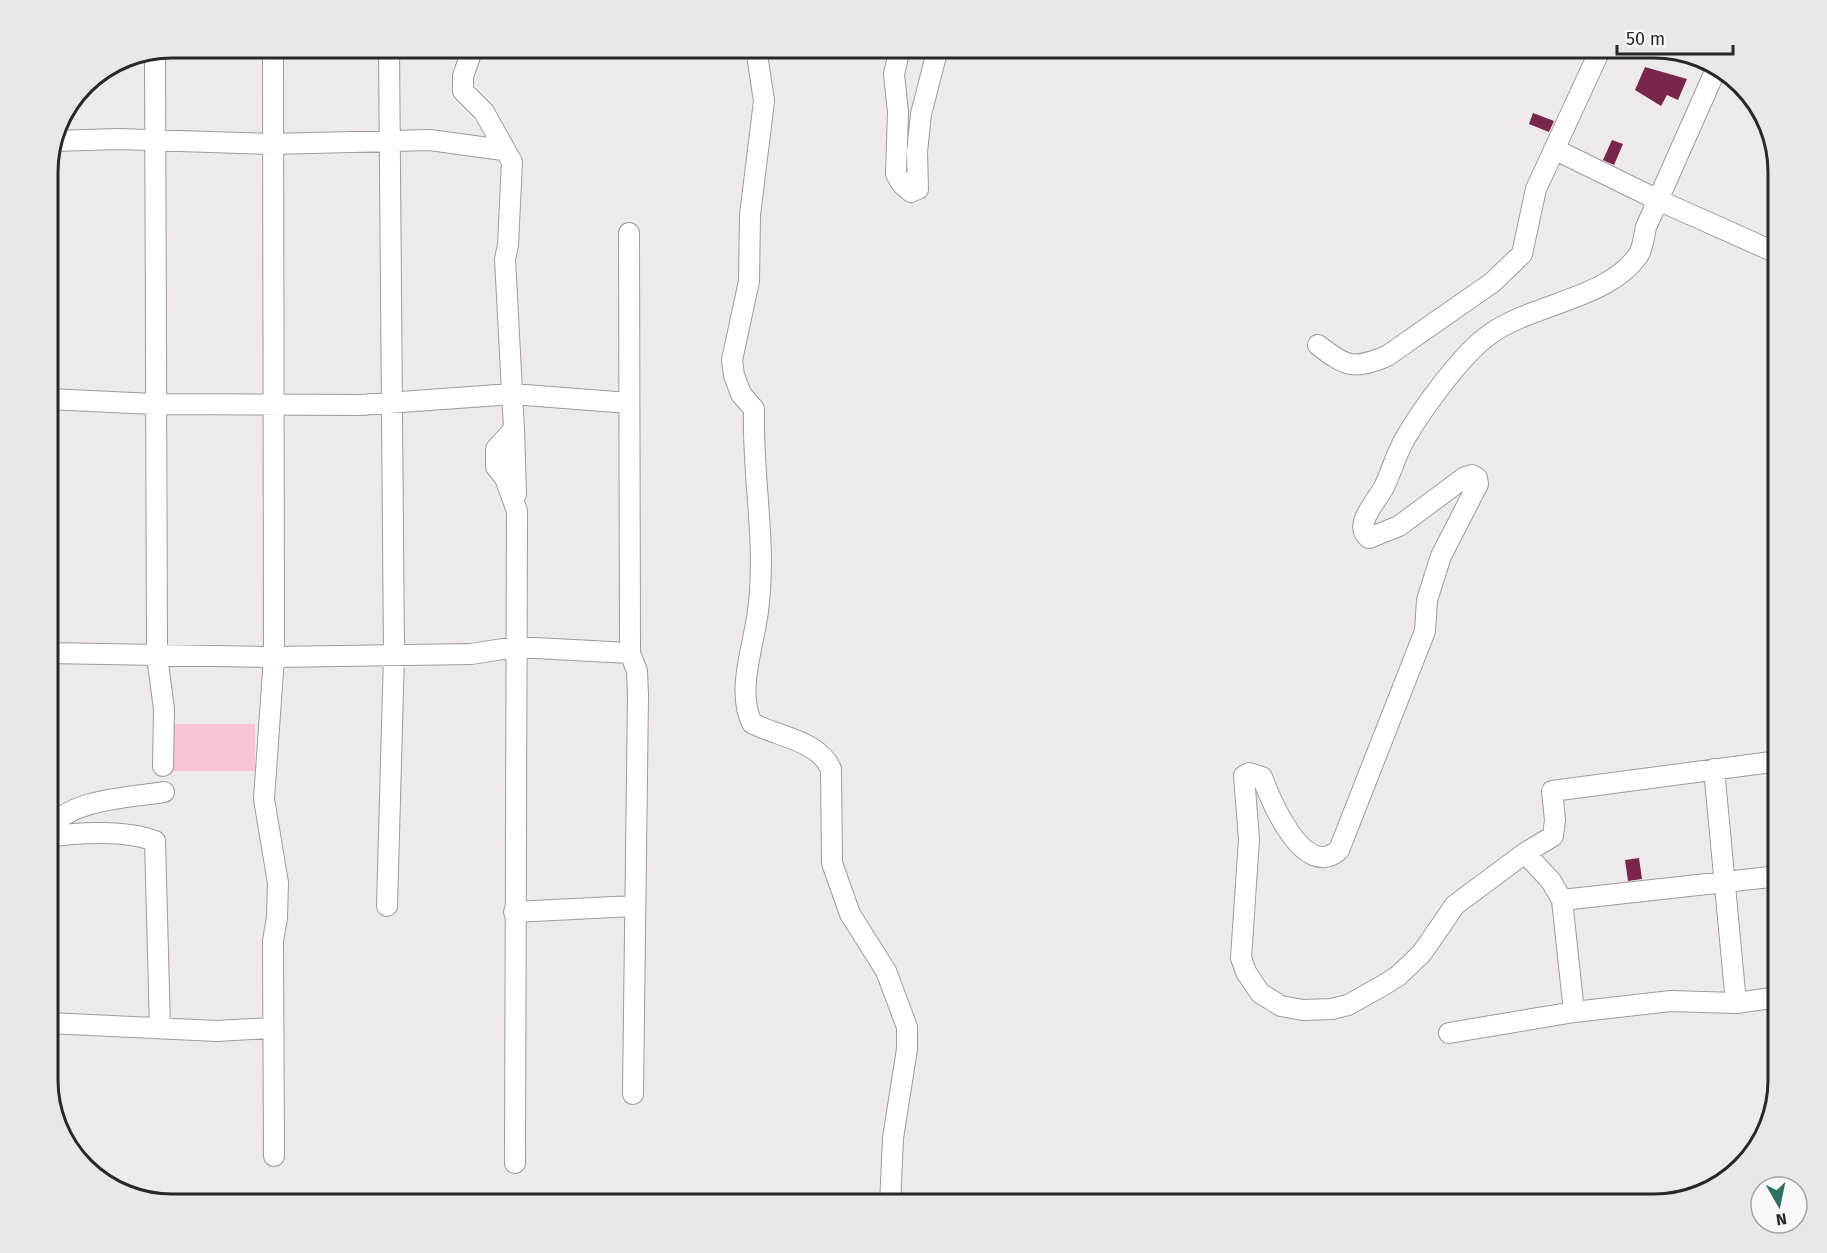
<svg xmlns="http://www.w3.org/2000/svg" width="1827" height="1253" viewBox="0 0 1827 1253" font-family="'Fira Sans',sans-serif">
	<rect width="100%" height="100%" fill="#eeeaeb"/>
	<path fill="#f7c4d4" d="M172,724H255V771H173Z"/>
	<path fill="#782649" d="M1645,67L1687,79L1678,100L1667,95L1661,106L1635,90Z
		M1533,113L1554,121L1549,132L1529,124Z
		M1612,140L1623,144L1614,165L1603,160Z
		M1639,858L1642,879L1628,881L1625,860Z"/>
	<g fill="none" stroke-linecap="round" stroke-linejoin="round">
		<defs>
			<path id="minor" d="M273,48L274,657L264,799L278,883L277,917L273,941L274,1156
				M473,48L463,76V91L484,112L512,162L508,245L505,259L514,429L496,449V467L505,478L517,511L515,1163
				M756,48L764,101L750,215L749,281L732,360L734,375L741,394L754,409C752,476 767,543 758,611C754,645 736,691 752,723C778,737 818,740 831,769L832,863L850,914L886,971L907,1027V1049L893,1138L890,1205
				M900,48L894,74L898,112L896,174L902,184L911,192L918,189L917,152L921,114L938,48
				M155,51L157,656L164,709L163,766
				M54,141L118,139L272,144L430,140L503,150
				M1554,149L1658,200L1779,254
				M629,233L630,653L637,671L638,695L633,1094
				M1318,345C1346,367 1354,370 1387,356L1493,282L1522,254L1536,189L1601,48
				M48,399L154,404L360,405L512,394L629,403
				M514,429L516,494
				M48,653L274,657L471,654L516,647L630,653
				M1714,769L1736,1003
				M48,829C73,798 128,798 164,792
				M48,837C79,832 126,830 155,841L160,1028
				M1525,853L1455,905L1422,953L1398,976L1382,986L1348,1005L1332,1009L1303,1010L1281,1006L1260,993L1246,972L1241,958L1249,839L1244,776L1249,773L1262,777C1271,801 1304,881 1339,850L1425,631L1427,600L1441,556L1478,484L1477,478L1472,475L1465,477L1399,526L1369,538C1352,525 1378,500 1384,487C1392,471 1396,453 1406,437C1423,408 1462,354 1489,335C1530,304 1610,299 1639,254C1643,247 1644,236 1646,227L1717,67
				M1562,900L1779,876
				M387,906L394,655L389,48
				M514,912L633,906
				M1574,1012L1562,900L1551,881L1525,853L1553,836L1555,820L1552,791L1779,761
				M48,1023L217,1031L271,1028
				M1449,1033L1574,1012L1671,1001L1736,1003L1779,997"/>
		</defs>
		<use href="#minor" stroke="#9f9a9c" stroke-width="22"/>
		<use href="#minor" stroke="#fff" stroke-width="20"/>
	</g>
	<path d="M0 0H1827V1253H0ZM172 58H1654A114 114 0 0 1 1768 172V1080A114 114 0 0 1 1654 1194H172A114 114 0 0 1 58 1080V172A114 114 0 0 1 172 58Z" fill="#ebe6e7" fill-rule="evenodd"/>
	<path fill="none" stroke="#292728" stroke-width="3" d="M172 58H1654A114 114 0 0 1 1768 172V1080A114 114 0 0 1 1654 1194H172A114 114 0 0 1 58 1080V172A114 114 0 0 1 172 58Z"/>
	<g transform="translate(1779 1205) rotate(171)"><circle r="28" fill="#fcf7f8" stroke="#a8a4a5" stroke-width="1.5"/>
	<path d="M0-4.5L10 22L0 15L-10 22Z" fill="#2d7163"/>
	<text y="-9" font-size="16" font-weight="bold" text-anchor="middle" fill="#292728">N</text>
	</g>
	<path d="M1617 45v9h116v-9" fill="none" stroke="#292728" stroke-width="3"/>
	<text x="1626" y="45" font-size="18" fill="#292728" stroke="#fcf7f8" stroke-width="4.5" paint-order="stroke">50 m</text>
</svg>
